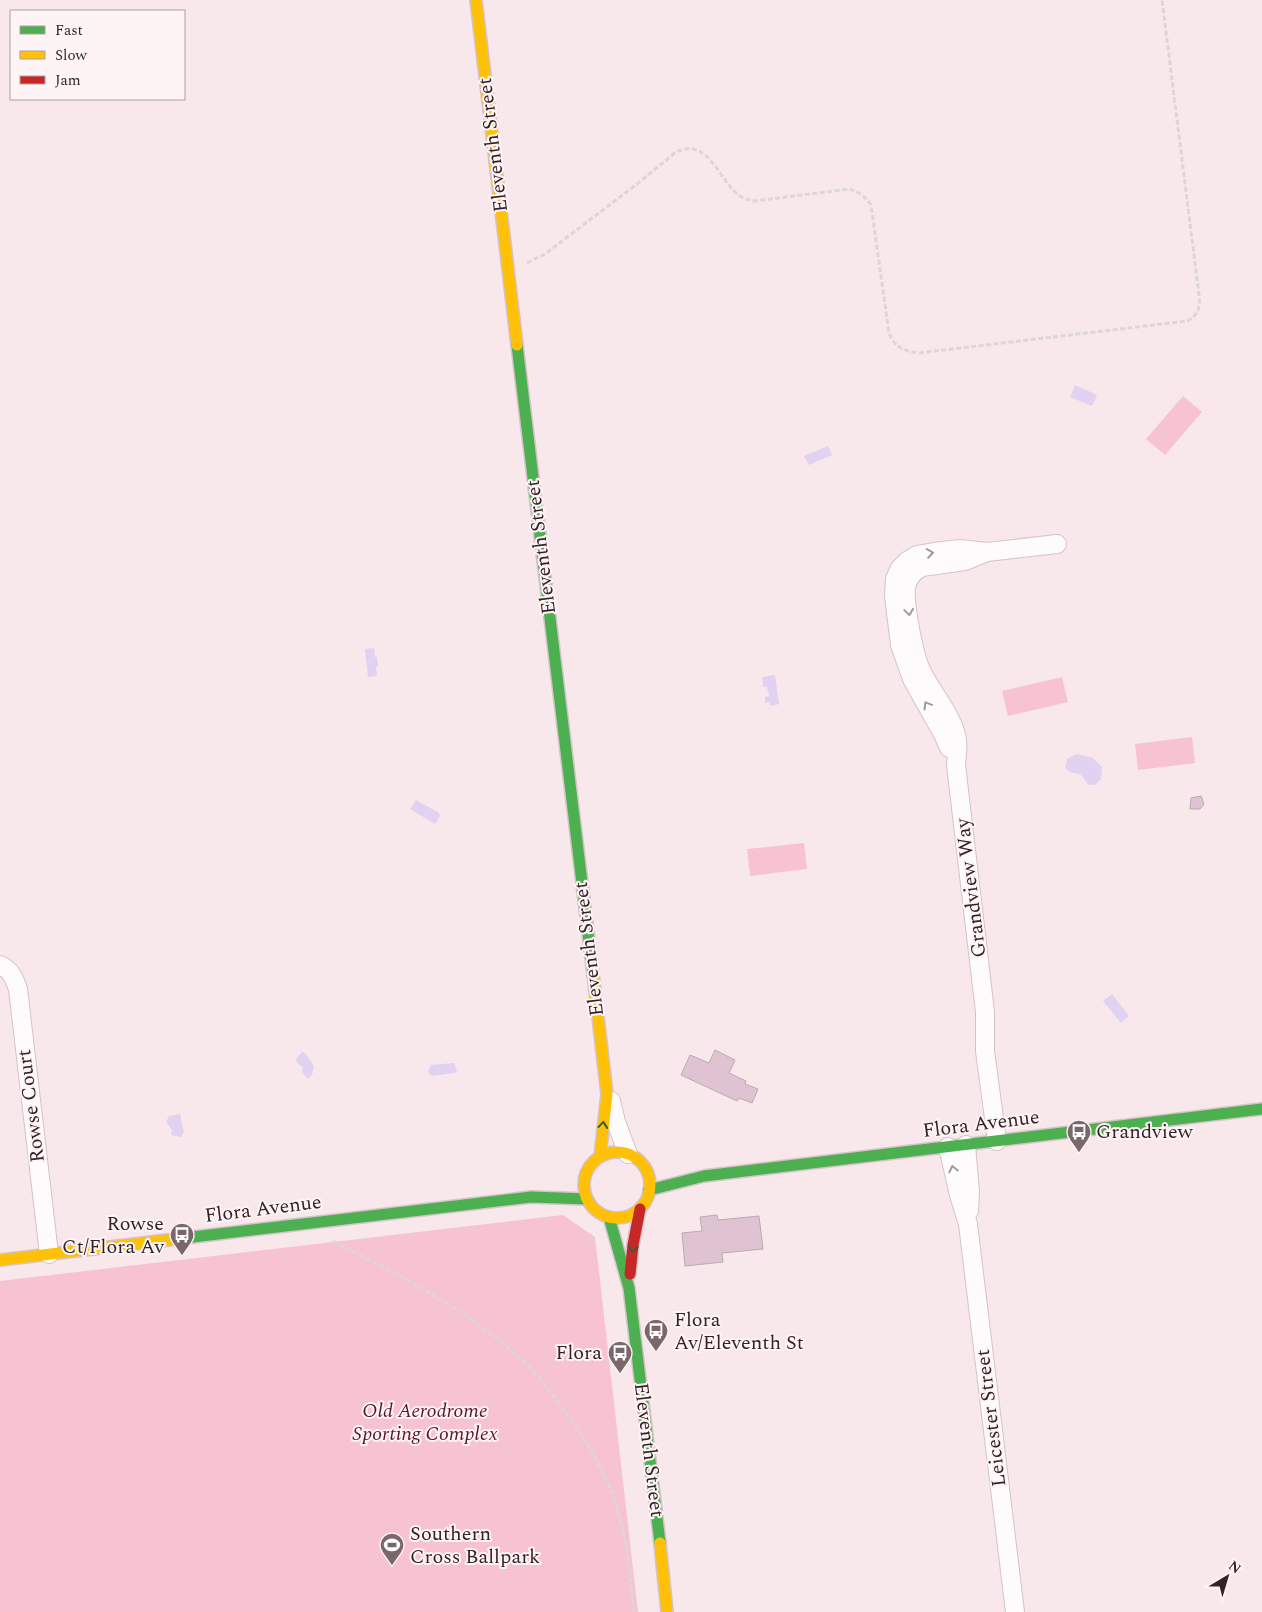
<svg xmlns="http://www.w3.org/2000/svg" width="1262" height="1612" viewBox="0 0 1262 1612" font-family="Spectral,serif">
	<rect width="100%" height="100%" fill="#f8e7eb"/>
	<path fill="#f8c3d0" d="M1183,396L1202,412L1165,455L1146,439Z
		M1062,677L1068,702L1008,716L1002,691Z
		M1192,737L1195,763L1138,770L1135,744Z
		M804,843L807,869L750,876L747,849Z
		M563,1215L595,1237L638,1612H0V1281Z"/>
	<path fill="#e2d2f1" d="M1075,385L1097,395L1092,406L1070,397Z
		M828,446L832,455L809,465L804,456Z
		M374,648L375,657H377L378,667H376L377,676L368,677L365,649Z
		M775,675L779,704L770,706L769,702L765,703V697L769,696L767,687H763L762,677Z
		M1077,754L1093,758L1102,767L1101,779L1095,785H1089C1082,778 1083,772 1071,773L1065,768L1067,759Z
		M416,800L439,813L440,816L435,824L410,809Z
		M1112,994L1129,1016L1121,1023L1103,1001Z
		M302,1052L305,1053L314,1066L312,1075L308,1079L302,1072L303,1067L297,1063L296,1059Z
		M454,1063L457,1070L455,1073L431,1076L428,1071L431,1065Z
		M180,1114C182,1120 181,1125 184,1131L181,1137L171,1135L172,1130L166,1122L169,1116Z"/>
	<path fill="#e0c3d2" stroke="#baabb1" d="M1201,796L1204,804L1200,809H1190L1191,798Z
		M715,1050L735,1060L729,1073L746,1081L745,1084L758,1089L752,1103L739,1098L737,1101L681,1075L690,1055L709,1063Z
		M717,1215L718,1220L759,1216L763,1249L722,1253L723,1262L685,1266L682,1233L702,1231L700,1217Z"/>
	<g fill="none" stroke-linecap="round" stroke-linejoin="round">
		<defs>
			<path id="street" d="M987,552L965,561L922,567C914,571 908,578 906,587C904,604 914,655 921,670C931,691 948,709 955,731C959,742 957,753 956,765L985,1012V1051L997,1141
				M949,748L943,734L912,679L900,645L894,596L895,579L900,568L907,561L917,555L934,552L960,549L987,552L1057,544
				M0,965C11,970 14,978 18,989L49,1254
				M611,1101L616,1122L628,1154
				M966,1145L970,1192L969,1211
				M948,1147L959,1195L968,1224L1015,1612"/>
			<path id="fast" d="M517,345L593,974
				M649,1190L704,1176L1262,1109
				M609,1217L629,1288L660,1543
				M176,1239L531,1197L587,1199"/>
			<path id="slow" d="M476,0L517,345
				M593,974L607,1094L600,1157
				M584 1185a33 33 0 1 1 66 0a33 33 0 1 1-66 0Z
				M0,1260L176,1239
				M660,1543L667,1612"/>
			<path id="jam" d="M630,1274L633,1245L640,1209"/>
		</defs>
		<use href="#street" stroke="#d4c4c7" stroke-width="20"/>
		<use href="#fast" stroke="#d4c4c7" stroke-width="14"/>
		<use href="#slow" stroke="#d4c4c7" stroke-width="14"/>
		<use href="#jam" stroke="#d4c4c7" stroke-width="14"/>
		<path stroke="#dcd6d7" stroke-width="3" stroke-dasharray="5 2.5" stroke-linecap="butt" d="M527,263L545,254L637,184L676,152C709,136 719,182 740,196C745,199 749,200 755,201L849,189C859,192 865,196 871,205L889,333C895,348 904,351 919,353L1187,321C1199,315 1200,307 1199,295L1162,0
			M333,1241C398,1274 468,1310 521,1359C541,1377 556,1400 572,1421C592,1450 610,1480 619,1515C628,1546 630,1580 634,1612"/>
		<use href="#street" stroke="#fefbfc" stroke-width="18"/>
		<use href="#fast" stroke="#4caf50" stroke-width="11"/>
		<use href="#slow" stroke="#ffc107" stroke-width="11"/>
		<use href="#jam" stroke="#c62828" stroke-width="11"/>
	</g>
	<defs><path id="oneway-chevron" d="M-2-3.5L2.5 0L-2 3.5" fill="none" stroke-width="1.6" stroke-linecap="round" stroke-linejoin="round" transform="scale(1.25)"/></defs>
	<g stroke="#a3999c">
		<use href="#oneway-chevron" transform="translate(930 553) rotate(-9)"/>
		<use href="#oneway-chevron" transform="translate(909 612) rotate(82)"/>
		<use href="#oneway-chevron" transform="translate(927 705) rotate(-121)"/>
		<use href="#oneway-chevron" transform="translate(953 1169) rotate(-103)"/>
	</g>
	<g stroke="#3e5a37">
		<use href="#oneway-chevron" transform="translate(603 1125) rotate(-85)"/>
		<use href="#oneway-chevron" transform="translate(633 1249) rotate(97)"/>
	</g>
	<defs>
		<symbol id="bus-pin" viewBox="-11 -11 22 30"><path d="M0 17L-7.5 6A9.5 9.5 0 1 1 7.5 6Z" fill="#79676b" stroke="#fef4f6"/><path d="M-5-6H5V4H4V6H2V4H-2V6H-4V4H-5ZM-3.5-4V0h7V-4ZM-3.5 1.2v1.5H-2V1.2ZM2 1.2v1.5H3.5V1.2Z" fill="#fff"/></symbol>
		<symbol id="stadium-pin" viewBox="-11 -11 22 30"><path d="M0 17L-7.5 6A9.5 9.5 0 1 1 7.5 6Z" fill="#79676b" stroke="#fef4f6"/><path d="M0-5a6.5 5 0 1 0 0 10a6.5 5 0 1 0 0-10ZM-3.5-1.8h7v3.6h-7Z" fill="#fff"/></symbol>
	</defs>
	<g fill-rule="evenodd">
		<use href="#bus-pin" x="1065" y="1118" width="28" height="38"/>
		<use href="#bus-pin" x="168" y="1221" width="28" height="38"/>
		<use href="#bus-pin" x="642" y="1317" width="28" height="38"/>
		<use href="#bus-pin" x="606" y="1339" width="28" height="38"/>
		<use href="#stadium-pin" x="378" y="1531" width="28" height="38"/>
	</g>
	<g text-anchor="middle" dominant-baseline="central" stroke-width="4" stroke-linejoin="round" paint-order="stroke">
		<g font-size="20" fill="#342226" stroke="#fef4f6">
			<text transform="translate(493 145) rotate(-97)">Eleventh Street</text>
			<text transform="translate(541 547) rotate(-97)">Eleventh Street</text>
			<text transform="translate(971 888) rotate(-97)">Grandview Way</text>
			<text transform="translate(589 949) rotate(-97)">Eleventh Street</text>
			<text transform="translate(31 1106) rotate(-97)">Rowse Court</text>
			<text transform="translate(981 1124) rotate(-7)">Flora Avenue</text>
			<text transform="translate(263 1209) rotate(-7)">Flora Avenue</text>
			<text transform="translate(991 1418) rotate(-97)">Leicester Street</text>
			<text transform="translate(649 1450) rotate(83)">Eleventh Street</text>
		</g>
		<g font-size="20" fill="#342226" stroke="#fef4f6" text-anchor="start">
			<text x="1096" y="1132">Grandview</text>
			<text x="164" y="1224" text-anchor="end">Rowse<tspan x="164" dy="23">Ct/Flora Av</tspan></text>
			<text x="674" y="1320">Flora<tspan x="674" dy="23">Av/Eleventh St</tspan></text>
			<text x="602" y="1353" text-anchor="end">Flora</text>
			<text x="410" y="1534">Southern<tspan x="410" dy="23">Cross Ballpark</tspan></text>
		</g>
		<g font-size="20" font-style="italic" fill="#5d122e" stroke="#fef4f6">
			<text x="425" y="1411">Old Aerodrome<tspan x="425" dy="23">Sporting Complex</tspan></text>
		</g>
	</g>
	<rect x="10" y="10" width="175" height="90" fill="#fef4f6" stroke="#ada0a3"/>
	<rect x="20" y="26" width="25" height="8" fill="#4caf50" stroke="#ada0a3"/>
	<text x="55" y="35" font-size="15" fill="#342226">Fast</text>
	<rect x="20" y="51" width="25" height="8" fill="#ffc107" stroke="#ada0a3"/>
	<text x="55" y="60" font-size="15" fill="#342226">Slow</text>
	<rect x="20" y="76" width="25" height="8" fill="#c62828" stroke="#ada0a3"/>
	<text x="55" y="85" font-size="15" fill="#342226">Jam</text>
	<g transform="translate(1227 1577) rotate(38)" stroke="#fef4f6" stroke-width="4" paint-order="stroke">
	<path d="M0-4L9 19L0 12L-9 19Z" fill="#342226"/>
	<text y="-8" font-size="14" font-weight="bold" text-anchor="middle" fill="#342226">N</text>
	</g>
</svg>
